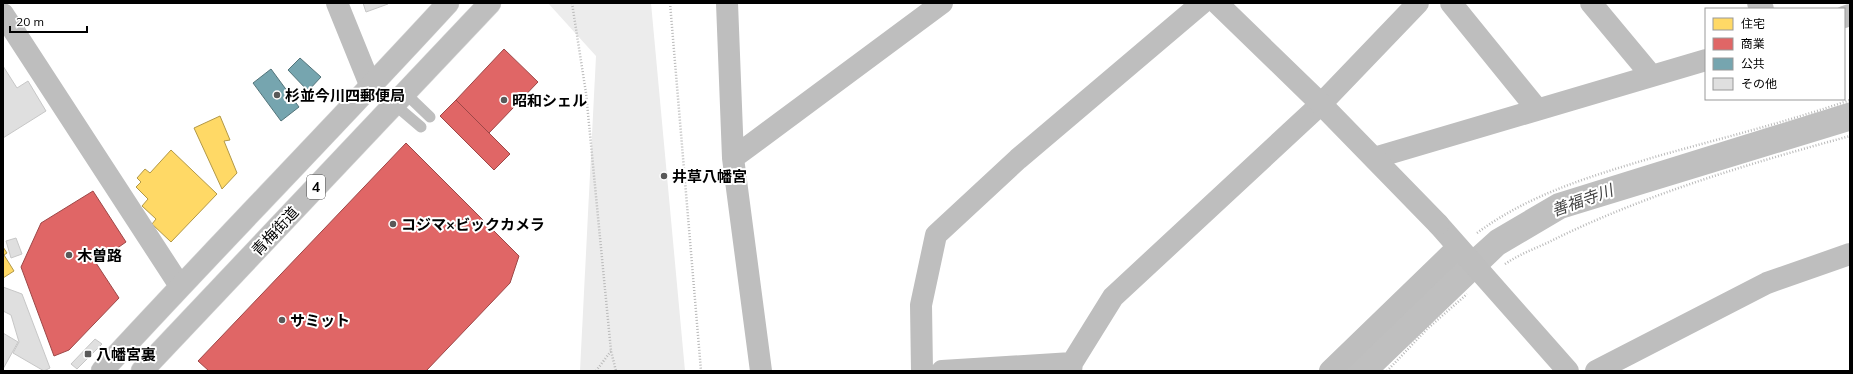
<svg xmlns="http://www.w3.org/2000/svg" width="1853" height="374" viewBox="0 0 1853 374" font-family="Mulish,'Noto Sans JP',sans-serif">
	<rect width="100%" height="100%" fill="#fff"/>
	<path fill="#ececec" d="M548,3H651L685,371H580L596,56Z"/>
	<path fill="#bfbfbf" d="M1850,102V131L1565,218L1504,254L1382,371H1336L1491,231L1554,194Z"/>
	<path fill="#ffd966" stroke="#b29847" d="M220,116L230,140L224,141L237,173L222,189L194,128Z
		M171,150L217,194L171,242L152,224L156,219L142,206L148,199L136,187L141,182L137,178L145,169L150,173Z
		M3,247L7,253L4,255L14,271L3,278Z"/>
	<path fill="#e06666" stroke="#9d4747" d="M504,49L538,82L489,133L456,100Z
		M456,100L510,154L494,170L440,116Z
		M406,143L519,256L510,283L426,371H209L198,361Z
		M93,191L126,242L96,263L119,298L69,350L54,356L21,267L41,223Z"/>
	<path fill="#76a5af" stroke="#53747a" d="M300,58L321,77L308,91L288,70Z
		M271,69L299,107L281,121L253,83Z"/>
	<path fill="#dfdfdf" stroke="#c7c7c7" d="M363,3H387L388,4L366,12Z
		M3,66L17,88L28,81L46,111L3,138Z
		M16,238L22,254L11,258L6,241Z
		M3,287L22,294L50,368L44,371L13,353L19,342L11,315L3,311Z
		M3,333L18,342L3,369Z
		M95,339L102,344L77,369L71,364Z"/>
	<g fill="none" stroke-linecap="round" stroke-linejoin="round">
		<defs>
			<path id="primary" d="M102,371C216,247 334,127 448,3
				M142,371L490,3"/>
		</defs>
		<use href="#primary" stroke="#dbdbdb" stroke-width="23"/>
		<path stroke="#b9b9b9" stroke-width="2.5" stroke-dasharray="1 2" stroke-linecap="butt" d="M572,3L586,93L611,351L616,371
			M670,3L701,371
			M1477,233C1531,193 1595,175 1658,156C1722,138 1787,122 1850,100
			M1505,264C1521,253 1540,247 1557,238C1650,193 1751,163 1850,136
			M596,371L611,351
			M1387,371L1427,329L1467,294"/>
		<path stroke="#bebebe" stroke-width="11" d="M405,93L430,117
			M394,104L421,127"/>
		<path stroke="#bebebe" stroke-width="22" d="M337,3L371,87
			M727,3L733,158L761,371
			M1451,3L1537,109
			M1591,3L1651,75
			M1758,3L1763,9
			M3,14L180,286
			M1844,17L1850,15
			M733,158L942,3
			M1374,158L1706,60
			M1438,224L1568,371
			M922,371L921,305L936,235L1018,159L1202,3
			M942,371L1072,363
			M1071,371L1072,363L1113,297L1321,104L1418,3
			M1330,371L1457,248
			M1596,371L1767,283L1850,254"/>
		<path stroke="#bebebe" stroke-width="22" d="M1217,3L1321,104L1438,224"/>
		<use href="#primary" stroke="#bebebe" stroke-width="22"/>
	</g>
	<g fill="#595959" stroke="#fff" stroke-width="1.5">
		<circle cx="277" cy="95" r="4"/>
		<circle cx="504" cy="100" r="4"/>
		<circle cx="664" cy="176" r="4"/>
		<circle cx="393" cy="224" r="4"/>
		<circle cx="69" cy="255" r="4"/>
		<circle cx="282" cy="320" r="4"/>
		<rect x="84" y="350" width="8" height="8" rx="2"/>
	</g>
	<g text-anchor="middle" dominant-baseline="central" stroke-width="4" stroke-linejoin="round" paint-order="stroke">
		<rect fill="#fff" stroke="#4c4c4c" stroke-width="1" x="307" y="175" width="18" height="24" rx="3"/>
		<g font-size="14" font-weight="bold" fill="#000">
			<text x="316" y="187">4</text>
		</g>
		<g font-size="15" font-weight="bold" fill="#000" stroke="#fff" text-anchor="start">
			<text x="285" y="95">杉並今川四郵便局</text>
			<text x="512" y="100">昭和シェル</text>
			<text x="672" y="176">井草八幡宮</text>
			<text x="401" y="224">コジマ×ビックカメラ</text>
			<text x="77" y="255">木曽路</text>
			<text x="290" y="320">サミット</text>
			<text x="96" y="354">八幡宮裏</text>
		</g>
		<g font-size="15" fill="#000" stroke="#fff">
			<text transform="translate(275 231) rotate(-47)">青梅街道</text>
		</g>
		<g font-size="16" font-style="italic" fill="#444" stroke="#fff">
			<text transform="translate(1582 200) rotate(-20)">善福寺川</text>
		</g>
	</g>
	<rect width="1853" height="374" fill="none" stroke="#000000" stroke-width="8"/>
	<rect x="1705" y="8" width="140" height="92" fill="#ffffff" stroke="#999999"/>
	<rect x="1713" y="18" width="20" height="12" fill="#ffd966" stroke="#999999"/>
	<text x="1741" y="28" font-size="12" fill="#000000">住宅</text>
	<rect x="1713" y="38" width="20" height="12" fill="#e06666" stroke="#999999"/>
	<text x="1741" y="48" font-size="12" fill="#000000">商業</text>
	<rect x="1713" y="58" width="20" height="12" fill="#76a5af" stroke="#999999"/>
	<text x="1741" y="68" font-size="12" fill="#000000">公共</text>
	<rect x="1713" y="78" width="20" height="12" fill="#dfdfdf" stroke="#999999"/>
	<text x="1741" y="88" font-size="12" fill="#000000">その他</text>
	<path d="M10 26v6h77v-6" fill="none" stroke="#000000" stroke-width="2"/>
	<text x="16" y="26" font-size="12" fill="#000000" stroke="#ffffff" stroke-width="3" paint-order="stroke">20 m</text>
</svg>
